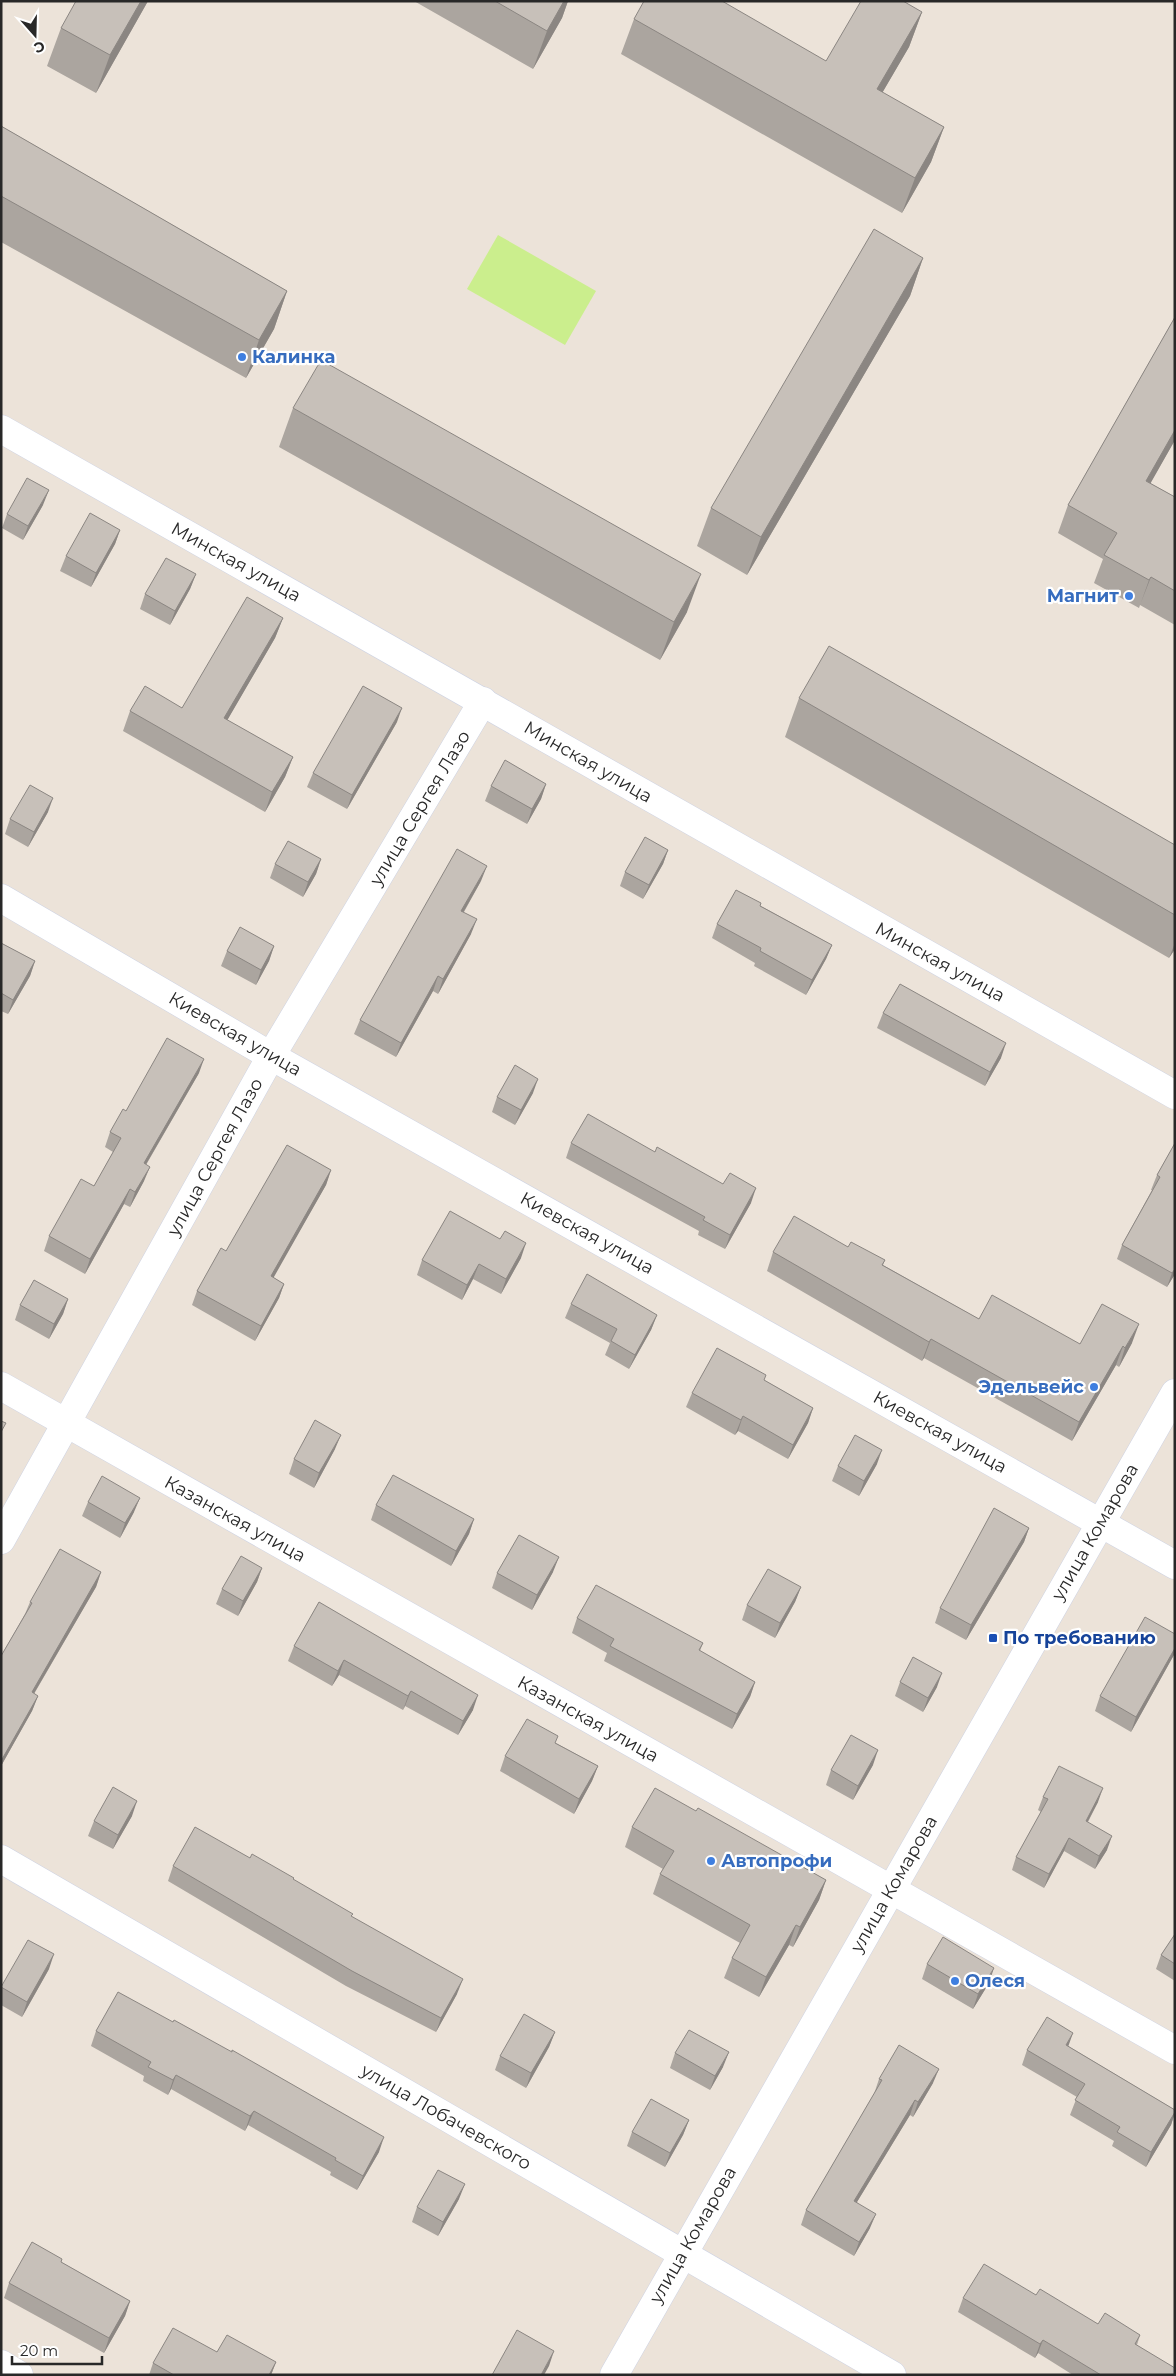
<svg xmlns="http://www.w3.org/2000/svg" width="1176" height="2376" viewBox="0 0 1176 2376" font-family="Montserrat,sans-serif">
	<rect width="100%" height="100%" fill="#ece3d9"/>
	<path fill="#cbee8d" d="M498,235L596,291L565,345L467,289Z"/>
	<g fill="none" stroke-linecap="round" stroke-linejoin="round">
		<defs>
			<path id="street" d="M1,898L271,1056L1175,1565
				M1,1386L1175,2050
				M1,1540L271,1056L483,701
				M1,1859L892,2375
				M1,2364L19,2375"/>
			<path id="secondary" d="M1,429L1175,1095
				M614,2375L1175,1393"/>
		</defs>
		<use href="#street" stroke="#ced3e3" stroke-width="29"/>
		<use href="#secondary" stroke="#ced3e3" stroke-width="29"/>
		<use href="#street" stroke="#fff" stroke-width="28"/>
		<use href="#secondary" stroke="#fff" stroke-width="28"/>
	</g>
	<path fill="#aba59f" d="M148,1L96,93L47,66L61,28Z
		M414,1H568L562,18L533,69Z
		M922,12L909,47L882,93L944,127L931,162L902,213L621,54L634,19L826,61Z
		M1,126L287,291L274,329L246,378L1,242Z
		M923,258L910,296L747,575L697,546L711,508Z
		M1175,317V440L1150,483L1175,497V625L1140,605L1139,608L1094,583L1103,559L1058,533L1068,505Z
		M293,408L687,612L660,660L279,447Z
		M43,505L23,540L2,528L7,514Z
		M120,530L115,544L91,587L60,571L66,556Z
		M196,574L190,589L170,625L140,609L145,594Z
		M283,618L275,638L227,720L293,757L285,777L265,812L123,731L130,711L182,708Z
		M799,698L1175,845V949L1169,958L785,737Z
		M397,722L347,809L307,787L313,773Z
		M546,784L541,799L527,824L485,801L491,786Z
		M48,812L28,847L5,834L10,819Z
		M668,850L663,864L643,899L620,886L625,872Z
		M321,859L316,874L303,897L270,878L275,864Z
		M481,881L464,912L471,934L438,994L433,991L396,1057L354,1034L360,1020Z
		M761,906L832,945L826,959L806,995L754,966L755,963L712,938L717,924Z
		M1,943L35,961L30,976L8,1014L1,1011Z
		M274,946L269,961L256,985L221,966L227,951Z
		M883,1013L1001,1058L985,1086L877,1028Z
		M199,1073L146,1165L144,1181L130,1207L124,1204L85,1274L44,1251L49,1236L94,1186L113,1152L105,1147L110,1132L126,1111Z
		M533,1093L515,1125L492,1112L497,1097Z
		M571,1143L655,1152L751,1203L725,1249L698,1235L699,1231L566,1158Z
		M1175,1143V1274L1167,1287L1117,1259L1122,1245L1152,1190H1151L1157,1175Z
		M331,1170L326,1185L273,1277L284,1284L279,1298L255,1341L192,1305L197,1291L226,1251Z
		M848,1247L885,1260L883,1265L979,1319L1080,1344L1132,1343L1119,1367L1116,1365L1072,1441L924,1358L922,1361L767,1271L773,1252Z
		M521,1258L501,1294L473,1279L462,1300L417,1275L422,1260Z
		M68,1299L63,1314L49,1339L15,1320L20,1305Z
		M571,1304L657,1315L651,1330L629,1369L605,1355L610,1343L565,1318Z
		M764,1380L813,1408L808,1423L788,1459L738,1431L735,1435L686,1407L692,1393Z
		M335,1449L314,1488L289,1474L294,1459Z
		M877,1464L859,1496L832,1481L838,1466Z
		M88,1502L134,1512L120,1538L82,1516Z
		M376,1505L474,1519L469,1534L451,1566L371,1520Z
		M1029,1528L1024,1542L966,1640L935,1623L940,1608Z
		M262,1568L257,1582L238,1616L216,1604L222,1589Z
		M101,1572L96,1587L34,1694L38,1696L32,1711L1,1766V1656L25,1614L30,1602Z
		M553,1572L532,1610L492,1588L497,1573Z
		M801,1587L795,1602L775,1638L742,1620L747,1605Z
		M319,1602L473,1710L458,1735L405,1706L403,1710L339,1675L332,1686L288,1661L294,1646Z
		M577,1618L703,1643L700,1651L755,1682L750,1697L732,1729L604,1661L607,1653L572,1633Z
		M1175,1634V1653L1131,1732L1095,1711L1100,1696Z
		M900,1682L937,1687L923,1712L895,1696Z
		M556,1743L598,1766L592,1781L574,1814L500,1771L505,1756Z
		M873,1765L853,1800L826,1785L831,1770Z
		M1043,1797L1098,1802L1088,1822L1107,1850L1095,1869L1064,1851L1044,1888L1012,1870L1016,1857L1041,1812L1038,1810Z
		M696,1811L826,1880L819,1900L793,1947L789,1945L759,1997L724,1978L732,1958L740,1943L653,1894L660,1874L663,1869L625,1847L632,1827Z
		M132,1816L113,1849L88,1836L94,1821Z
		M173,1866L293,1880L351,1917L457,1994L436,2032L346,1986L168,1881Z
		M1175,1934V1981L1156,1969L1161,1955Z
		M927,1964L989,1983L973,2009L922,1979Z
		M49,1969L22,2017L1,2005V1987Z
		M96,2031L379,2152L357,2190L330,2175L331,2172L248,2125L245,2131L171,2089L168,2095L143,2081L144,2076L91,2046Z
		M555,2032L549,2047L526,2088L495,2070L500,2056Z
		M1068,2046L1175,2110V2113L1171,2125L1146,2167L1112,2146L1114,2141L1070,2115L1077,2097L1022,2065L1027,2050Z
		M675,2053L723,2067L710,2090L670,2068Z
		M879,2079L933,2083L913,2117L910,2115L857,2202L870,2228L854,2256L801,2225L806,2210L874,2094Z
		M689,2120L683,2135L665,2167L627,2146L632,2132Z
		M459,2199L438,2236L412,2222L417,2207Z
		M61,2262L130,2301L125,2316L104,2353L4,2298L9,2283Z
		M1036,2295L1098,2324L1140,2335L1137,2345L1175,2375H1073L1038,2353L1035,2358L958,2312L963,2298Z
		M217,2352L276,2362L271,2375H149L153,2363Z"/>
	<path fill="#8b8682" d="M141,1H148L96,93L110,55Z
		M564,1H568L562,18L533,69L547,31Z
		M922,12L909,47L864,124L877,89Z
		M944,127L931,162L902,213L915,178Z
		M923,258L910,296L747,575L761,537Z
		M287,291L274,329L246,378L259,340Z
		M1175,430V440L1136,509L1146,481Z
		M49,490L43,505L23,540L28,526Z
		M120,530L115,544L91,587L96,573Z
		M196,574L190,589L170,625L175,611Z
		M701,574L687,612L660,660L674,622Z
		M1151,577L1140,605L1139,608L1149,580Z
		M283,618L275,638L217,738L224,718Z
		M402,708L397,722L347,809L352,795Z
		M293,757L285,777L265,812L272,792Z
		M546,784L541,799L527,824L532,809Z
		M53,798L48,812L28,847L34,832Z
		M668,850L663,864L643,899L649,885Z
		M321,859L316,874L303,897L308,882Z
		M487,866L481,881L456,925L461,911Z
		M477,919L471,934L438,994L443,979Z
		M1175,943V949L1169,958Z
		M832,945L826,959L806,995L812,980Z
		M274,946L269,961L256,985L261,970Z
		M35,961L30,976L8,1014L13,1000Z
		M438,976L433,991L396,1057L401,1043Z
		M1006,1043L1001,1058L985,1086L990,1072Z
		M204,1059L199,1073L138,1178L144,1163Z
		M538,1079L533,1093L515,1125L521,1110Z
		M150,1167L144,1181L130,1207L135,1192Z
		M331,1170L326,1185L266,1291L271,1276Z
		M756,1188L751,1203L725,1249L730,1235Z
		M130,1189L124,1204L85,1274L90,1259Z
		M526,1243L521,1258L501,1294L506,1279Z
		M479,1264L473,1279L462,1300L467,1285Z
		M1175,1269V1274L1167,1287L1172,1273Z
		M284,1284L279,1298L255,1341L261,1326Z
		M68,1299L63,1314L49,1339L54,1324Z
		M657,1315L651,1330L629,1369L635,1355Z
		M1139,1324L1132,1343L1119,1367L1125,1348Z
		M931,1339L924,1358L922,1361L929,1342Z
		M1123,1346L1116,1365L1072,1441L1079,1422Z
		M813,1408L808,1423L788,1459L793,1445Z
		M743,1416L738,1431L735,1435L741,1420Z
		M341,1435L335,1449L314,1488L319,1473Z
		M882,1450L877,1464L859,1496L864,1481Z
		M140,1498L134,1512L120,1538L125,1523Z
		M474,1519L469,1534L451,1566L456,1551Z
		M1029,1528L1024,1542L966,1640L971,1625Z
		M559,1557L553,1572L532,1610L537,1595Z
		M262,1568L257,1582L238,1616L243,1601Z
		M101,1572L96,1587L26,1707L32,1692Z
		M801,1587L795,1602L775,1638L780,1623Z
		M1175,1648V1653L1131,1732L1136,1717Z
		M344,1660L339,1675L332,1686L338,1671Z
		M942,1673L937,1687L923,1712L928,1698Z
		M755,1682L750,1697L732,1729L737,1714Z
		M411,1691L405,1706L403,1710L408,1696Z
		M478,1695L473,1710L458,1735L463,1721Z
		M38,1696L32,1711L1,1766V1761Z
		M878,1750L873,1765L853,1800L858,1786Z
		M598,1766L592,1781L574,1814L579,1799Z
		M1103,1788L1098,1802L1081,1834L1086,1821Z
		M137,1801L132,1816L113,1849L118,1835Z
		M1112,1836L1107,1850L1095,1869L1099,1856Z
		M1069,1838L1064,1851L1044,1888L1049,1874Z
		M826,1880L819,1900L793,1947L800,1927Z
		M796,1925L789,1945L759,1997L766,1977Z
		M54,1954L49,1969L22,2017L27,2002Z
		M994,1968L989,1983L973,2009L978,1994Z
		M463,1979L457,1994L436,2032L441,2018Z
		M555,2032L549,2047L526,2088L531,2073Z
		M1073,2033L1068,2047L1066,2045Z
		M729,2052L723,2067L710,2090L715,2076Z
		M939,2069L933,2083L913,2117L918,2102Z
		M176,2075L171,2089L168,2095L173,2080Z
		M915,2100L910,2115L849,2215L854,2201Z
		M254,2111L248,2125L245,2131L250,2116Z
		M1175,2112L1171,2125L1146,2167L1151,2152Z
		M689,2120L683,2135L665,2167L670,2153Z
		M384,2137L379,2152L357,2190L363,2176Z
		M465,2184L459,2199L438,2236L443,2222Z
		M876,2214L870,2228L854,2256L859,2242Z
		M130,2301L125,2316L104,2353L109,2338Z
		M1043,2340L1038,2353L1035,2358L1040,2344Z
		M554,2351L549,2366L544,2375H541Z
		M276,2362L271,2375H269Z"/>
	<path fill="#c7c0b9" stroke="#8b8682" d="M76,1H141L110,55L61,28Z
		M495,1H564L547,31Z
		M644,1H722L826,61L861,1H903L922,12L877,89L944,127L915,178L634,19Z
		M1,126L287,291L259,340L1,196Z
		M874,229L923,258L761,537L711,508Z
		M1175,317V430L1146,481L1175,497V591L1151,577L1149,580L1104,555L1117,533L1068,505Z
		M321,360L701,574L674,622L293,408Z
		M27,478L49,490L28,526L7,514Z
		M90,513L120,530L96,573L66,556Z
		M166,558L196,574L175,611L145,594Z
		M247,597L283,618L224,718L293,757L272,792L130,711L145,686L182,708Z
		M829,646L1175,845V915L799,698Z
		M363,686L402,708L352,795L313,773Z
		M505,760L546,784L532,809L491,786Z
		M30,785L53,798L34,832L10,819Z
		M645,837L668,850L649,885L625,872Z
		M288,841L321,859L308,882L275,864Z
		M457,849L487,866L461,911L477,919L443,979L438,976L401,1043L360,1020Z
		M736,890L761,903L760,906L832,945L812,980L760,951L761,948L717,924Z
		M240,927L274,946L261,970L227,951Z
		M1,943L35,961L13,1000L1,993Z
		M900,984L1006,1043L990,1072L883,1013Z
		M167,1038L204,1059L144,1163L150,1167L135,1192L130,1189L90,1259L49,1236L81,1179L94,1186L121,1138L110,1132L123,1109L126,1111Z
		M515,1065L538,1079L521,1110L497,1097Z
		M588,1114L655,1152L657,1147L723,1184L730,1173L756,1188L730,1235L703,1220L705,1217L571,1143Z
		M1175,1143V1269L1172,1273L1122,1245L1160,1177L1157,1175Z
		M287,1145L331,1170L271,1276L284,1284L261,1326L197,1291L221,1248L226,1251Z
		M450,1211L500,1239L505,1231L526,1243L506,1279L479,1264L467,1285L422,1260Z
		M794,1216L848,1247L851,1242L885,1260L882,1265L979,1319L992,1295L1080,1344L1102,1304L1139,1324L1125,1348L1123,1346L1079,1422L931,1339L929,1342L773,1252Z
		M587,1274L657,1315L635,1355L611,1341L617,1329L571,1304Z
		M34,1280L68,1299L54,1324L20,1305Z
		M717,1348L766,1375L764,1380L813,1408L793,1445L743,1416L741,1420L692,1393Z
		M315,1420L341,1435L319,1473L294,1459Z
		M1,1421L6,1423L1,1432Z
		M855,1435L882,1450L864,1481L838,1466Z
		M393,1475L474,1519L456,1551L376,1505Z
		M102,1476L140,1498L125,1523L88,1502Z
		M994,1508L1029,1528L971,1625L940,1608Z
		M519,1535L559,1557L537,1595L497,1573Z
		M60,1549L101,1572L32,1692L38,1696L1,1761V1656L32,1603L30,1602Z
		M241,1556L262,1568L243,1601L222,1589Z
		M768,1569L801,1587L780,1623L747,1605Z
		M596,1585L703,1643L699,1650L755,1682L737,1714L610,1646L614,1639L577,1618Z
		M319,1602L478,1695L463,1721L411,1691L408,1696L344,1660L338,1671L294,1646Z
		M1145,1617L1175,1634V1648L1136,1717L1100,1696Z
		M913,1657L942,1673L928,1698L900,1682Z
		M527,1719L558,1736L555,1743L598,1766L579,1799L505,1756Z
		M851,1735L878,1750L858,1786L831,1770Z
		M1059,1766L1103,1788L1086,1821L1112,1836L1099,1856L1069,1838L1049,1874L1016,1857L1048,1799L1043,1797Z
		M113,1787L137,1801L118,1835L94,1821Z
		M655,1788L696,1811L698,1808L826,1880L800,1927L796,1925L766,1977L732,1958L750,1925L660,1874L674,1851L632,1827Z
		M195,1827L250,1858L252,1854L294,1878L293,1879L353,1914L351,1916L463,1979L441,2018L352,1971L173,1866Z
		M1175,1934V1964L1161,1955Z
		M943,1937L994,1968L978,1994L927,1964Z
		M28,1940L54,1954L27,2002L1,1987Z
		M118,1992L173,2022L174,2020L232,2052V2050L384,2137L363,2176L335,2160L336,2158L254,2111L250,2116L176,2075L173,2080L148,2067L151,2062L96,2031Z
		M524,2014L555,2032L531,2073L500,2056Z
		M1047,2017L1073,2033L1066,2045L1175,2110V2112L1151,2152L1117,2132L1120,2127L1075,2100L1085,2084L1027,2050Z
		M689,2030L729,2052L715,2076L675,2053Z
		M899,2045L939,2069L918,2102L915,2100L854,2201L876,2214L859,2242L806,2210L882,2080L879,2079Z
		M651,2099L689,2120L670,2153L632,2132Z
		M438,2170L465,2184L443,2222L417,2207Z
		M32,2242L62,2259L61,2262L130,2301L109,2338L9,2283Z
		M984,2264L1036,2295L1040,2289L1098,2324L1105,2313L1140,2335L1135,2344L1175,2368V2375H1101L1043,2340L1040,2344L963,2298Z
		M173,2328L217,2352L227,2335L276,2362L269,2375H174L153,2363Z
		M517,2330L554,2351L541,2375H492Z"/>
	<g fill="#3f7fe0" stroke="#fff" stroke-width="2">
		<circle cx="242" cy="357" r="5"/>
		<circle cx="1129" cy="596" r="5"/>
		<circle cx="1094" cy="1387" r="5"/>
		<circle cx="711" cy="1861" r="5"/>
		<circle cx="955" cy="1981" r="5"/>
	</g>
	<rect fill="#1a4fb4" stroke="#fff" stroke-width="2" x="988" y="1633" width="10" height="10" rx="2.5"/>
	<g text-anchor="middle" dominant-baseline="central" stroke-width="4.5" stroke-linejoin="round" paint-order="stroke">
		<g font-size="18" font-weight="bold" fill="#366cbe" stroke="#fff" text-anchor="start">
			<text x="252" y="357">Калинка</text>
			<text x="1119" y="596" text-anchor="end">Магнит</text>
			<text x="1084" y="1387" text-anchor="end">Эдельвейс</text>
			<text x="721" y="1861">Автопрофи</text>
			<text x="965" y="1981">Олеся</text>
		</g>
		<g font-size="18" fill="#282828" stroke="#fff">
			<text transform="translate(236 562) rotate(29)">Минская улица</text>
			<text transform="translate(588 762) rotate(30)">Минская улица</text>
			<text transform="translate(420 808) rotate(-59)">улица Сергея Лазо</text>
			<text transform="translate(940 962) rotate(29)">Минская улица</text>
			<text transform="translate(235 1034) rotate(30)">Киевская улица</text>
			<text transform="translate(215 1157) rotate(-61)">улица Сергея Лазо</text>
			<text transform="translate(587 1233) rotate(29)">Киевская улица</text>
			<text transform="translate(940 1432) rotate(29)">Киевская улица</text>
			<text transform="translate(235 1519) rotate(29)">Казанская улица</text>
			<text transform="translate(1095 1532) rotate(-60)">улица Комарова</text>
			<text transform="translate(588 1719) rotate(29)">Казанская улица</text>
			<text transform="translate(894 1884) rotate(-60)">улица Комарова</text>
			<text transform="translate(446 2117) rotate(30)">улица Лобачевского</text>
			<text transform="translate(693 2235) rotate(-60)">улица Комарова</text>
		</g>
		<g font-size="18" font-weight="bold" fill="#164399" stroke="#fff" text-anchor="start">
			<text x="1003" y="1638">По требованию</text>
		</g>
	</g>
	<rect width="1176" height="2376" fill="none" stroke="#282828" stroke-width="5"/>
	<g transform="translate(35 35) rotate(160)" stroke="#ffffff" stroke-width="4" paint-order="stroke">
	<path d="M0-4L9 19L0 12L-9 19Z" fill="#282828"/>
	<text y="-8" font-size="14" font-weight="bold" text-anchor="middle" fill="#282828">С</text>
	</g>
	<path d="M12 2356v8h90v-8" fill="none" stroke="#282828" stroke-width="2.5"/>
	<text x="20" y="2356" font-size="15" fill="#282828" stroke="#ffffff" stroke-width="4" paint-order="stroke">20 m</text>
</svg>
